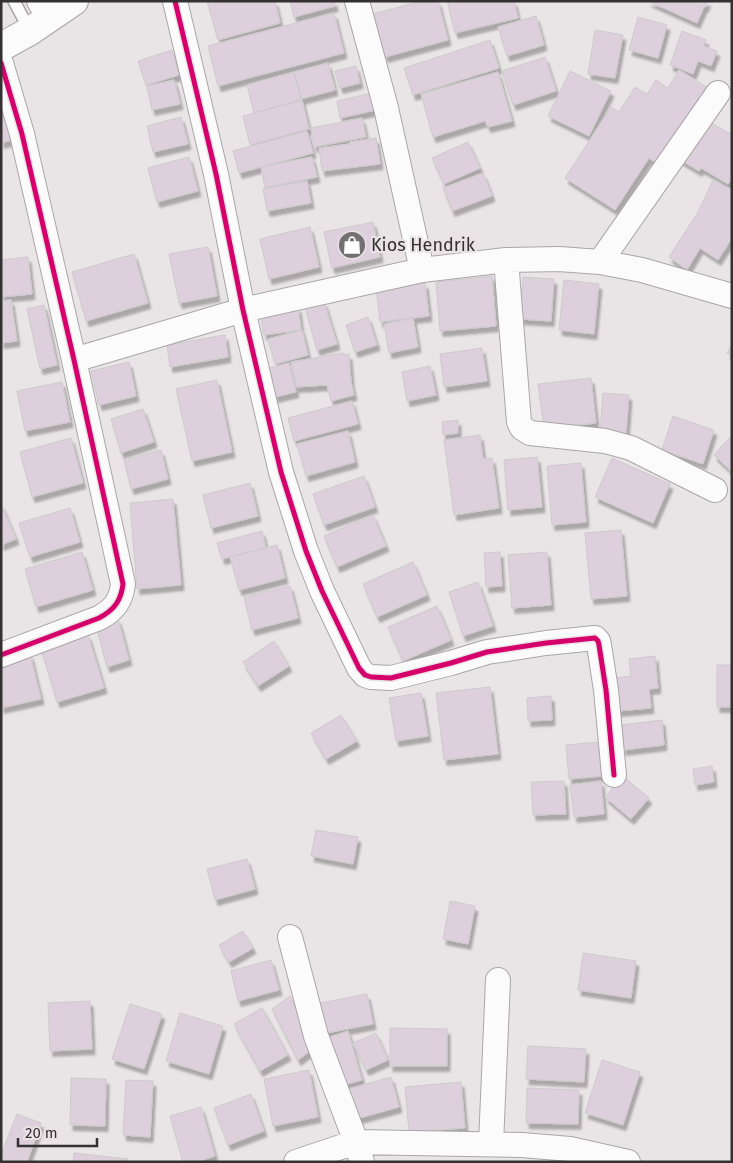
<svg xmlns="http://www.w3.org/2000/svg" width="733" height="1163" viewBox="0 0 733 1163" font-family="'Fira Sans',sans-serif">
	<defs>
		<filter id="shadow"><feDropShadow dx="3" dy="5.5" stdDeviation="1" flood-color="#0004"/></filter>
	</defs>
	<rect width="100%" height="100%" fill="#e9e4e6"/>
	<path fill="#ddd0dc" stroke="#cdcacc" filter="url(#shadow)" d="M207,1H275L280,23L218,40Z
		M290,1H334L335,6L294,17Z
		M421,1H438L448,40L385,57L373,14Z
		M447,1H514L518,18L455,33Z
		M648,1H708L705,7H704L697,23Z
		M334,13L344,53L218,86L208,46Z
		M536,16L544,45L507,56L498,27Z
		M638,17L667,25L658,58L629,50Z
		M595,30L623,35L615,78L588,74Z
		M682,31L706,40L704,46L717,51L711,66L698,61L693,74L670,65Z
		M490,40L499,68L413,95L404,68Z
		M172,50L179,75L146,85L138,61Z
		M545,57L556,91L513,105L502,71Z
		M328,63L335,90L301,99L294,72Z
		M356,66L360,83L340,88L335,71Z
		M679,70L710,89L661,166L649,158L615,210L565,178L611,107L619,112L635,87L647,94L656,80L668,88Z
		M570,71L611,91L589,136L548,116Z
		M294,72L302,100L254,113L247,85Z
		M498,72L512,121L488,127L485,121L433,137L421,94Z
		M174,80L180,104L152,110L147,86Z
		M372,93L376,110L340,118L337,101Z
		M1,99L12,140L1,143Z
		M302,100L309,129L250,145L243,116Z
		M181,117L188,144L153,152L147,126Z
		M362,118L366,137L314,147L311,128Z
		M710,122L732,135V178L728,184L701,168L699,171L679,159Z
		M307,131L313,153L239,173L233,151Z
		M376,138L380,164L322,171L319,148L350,144V142Z
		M468,142L480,168L444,184L432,158Z
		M189,157L198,191L157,202L148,168Z
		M312,157L317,177L265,188L261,167Z
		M483,173L492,196L452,211L443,188Z
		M713,180L732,190V238L718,260L700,248L687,270L669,257L698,212Z
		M307,181L311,203L267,211L263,189Z
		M373,222L380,257L332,268L324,232Z
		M310,227L319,267L269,279L260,239Z
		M208,247L217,296L179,303L169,254Z
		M134,254L148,303L86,321L72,272Z
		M28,257L32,294L1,297V260Z
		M492,276L496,326L440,331L436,282Z
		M523,277L554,279L551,321L520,319Z
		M564,280L599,284L594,334L559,330Z
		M425,283L429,316L380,322L376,289Z
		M11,300L17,341L1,343V301Z
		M324,302L337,344L317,350L305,307Z
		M44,305L57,365L40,369L27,309Z
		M298,307L301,330L264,335L260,313Z
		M368,317L377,345L355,352L346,325Z
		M413,318L418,347L389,353L384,324Z
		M302,330L308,355L275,364L268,339Z
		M225,335L228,357L170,367L167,345Z
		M732,344V355L727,353Z
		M482,348L487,381L444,387L440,354Z
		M344,353V355L349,354L351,382L354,395L331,401L327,385L296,387L291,362Z
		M129,362L136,396L99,405L91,371Z
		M289,363L296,392L275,397L269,368Z
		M430,366L436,395L407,401L402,372Z
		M591,378L596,423L544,429L538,384Z
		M217,380L232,452L192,461L176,389Z
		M62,382L70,422L25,431L17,391Z
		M603,393L629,395L626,434L600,432Z
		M352,401L358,424L294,441L288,418Z
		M143,409L154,442L121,453L111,419Z
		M673,416L714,430L703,464L662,450Z
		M458,420V433L443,435L442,422Z
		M348,431L355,462L306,476L297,444Z
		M480,435L483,459L492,458L499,508L454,515L444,440Z
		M732,435V472L714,455Z
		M71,438L83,483L32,497L20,452Z
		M161,450L168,479L131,489L124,460Z
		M537,457L542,507L508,510L504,460Z
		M612,458L670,484L653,523L595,497Z
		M581,463L586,522L552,525L547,466Z
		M364,476L375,507L324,525L313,494Z
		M250,483L258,516L211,528L203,495Z
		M173,499L181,585L137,589L130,503Z
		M1,504L16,539L1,545Z
		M70,508L80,542L30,557L19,523Z
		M373,515L386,546L337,567L324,536Z
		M621,530L627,596L591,599L585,533Z
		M262,531L266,548L222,559L217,543Z
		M277,545L285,578L239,590L230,557Z
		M82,552L93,590L36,607L25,569Z
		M500,552L502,586L486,587L484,553Z
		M547,552L551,605L512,608L508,555Z
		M413,562L427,595L377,617L363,584Z
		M478,582L493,626L463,636L449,592Z
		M290,586L298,618L252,630L244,597Z
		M437,606L451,640L403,661L388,627Z
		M118,619L129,660L107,667L96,625Z
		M88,635L104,688L57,702L41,649Z
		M274,641L289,666L258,686L243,662Z
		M30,654L41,699L1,708V661Z
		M655,656L658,688L649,689L651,708L618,711L614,678L631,676L629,659Z
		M717,665H732V707H717Z
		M490,687L498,754L444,760L436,693Z
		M421,693L428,736L396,741L389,698Z
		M551,696L552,720L528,721L527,698Z
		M341,715L357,741L326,759L311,733Z
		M662,720L664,745L623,750L621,725Z
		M599,742L603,776L569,779L566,745Z
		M712,766L714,782L695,785L693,769Z
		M623,776L649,798L631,819L605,797Z
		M564,781L566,814L533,815L531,782Z
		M601,781L604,814L574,817L570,785Z
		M316,830L358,837L353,864L311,856Z
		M247,859L255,889L215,900L207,869Z
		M450,901L475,906L468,944L443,939Z
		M243,931L253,948L229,962L219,945Z
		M583,953L636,961L631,998L578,990Z
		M271,960L279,990L238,1001L231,971Z
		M367,994L373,1024L326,1033L320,1003Z
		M290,996L314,1048L298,1060L272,1009Z
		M90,1001L92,1049L50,1051L48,1003Z
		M130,1004L162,1014L144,1069L112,1059Z
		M262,1008L288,1055L260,1071L234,1024Z
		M180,1013L223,1026L209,1074L166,1061Z
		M390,1028L447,1029V1066H390Z
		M348,1031L362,1080L340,1086L327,1038Z
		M376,1033L388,1060L366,1070L353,1043Z
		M528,1046L586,1049L584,1082L526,1079Z
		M602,1060L640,1072L623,1125L585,1113Z
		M309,1070L318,1117L273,1126L264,1079Z
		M391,1077L399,1107L356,1119L348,1089Z
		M71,1078L106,1079L105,1126L70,1125Z
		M126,1080L153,1081L150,1137L123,1135Z
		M461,1082L465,1128L409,1132L405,1087Z
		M527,1088L579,1090L578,1124L526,1123Z
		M251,1094L264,1131L228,1145L214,1108Z
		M201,1107L215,1156L197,1162H183L170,1116Z
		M17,1114L41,1123L27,1162H1V1155Z
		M74,1153L128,1159V1162H73Z"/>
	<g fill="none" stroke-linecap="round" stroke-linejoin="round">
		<defs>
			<path id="lane" d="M14,1L30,31"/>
			<path id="street" d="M39,1L49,18
				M175,1L216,174L243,310L281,472L306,551L322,591L359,668L365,675L371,677L391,678L451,663L487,652L546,643L595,638L598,641L599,645L606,690L614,775
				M357,1L386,108L422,270
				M1,63L22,134L74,360L123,584C121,601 114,610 99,618L1,655
				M506,260L519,422L522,428L530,433L605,441L631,448L715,490
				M600,262L718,93
				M74,360L243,310L422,270L506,260L559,259L600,262L642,270L732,296
				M290,937L316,1036L356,1142L362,1162
				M491,1144L498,980
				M296,1162L356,1142L522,1145L570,1149L628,1162"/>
			<path id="secondary" d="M1,47L30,31L74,1"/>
		</defs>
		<use href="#lane" stroke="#aaa6a8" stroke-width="14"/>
		<use href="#street" stroke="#aaa6a8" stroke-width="26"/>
		<use href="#secondary" stroke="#aaa6a8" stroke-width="30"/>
		<use href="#lane" stroke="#fcfbfb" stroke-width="11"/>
		<use href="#street" stroke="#fcfbfb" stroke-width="24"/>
		<use href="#secondary" stroke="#fcfbfb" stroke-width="28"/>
		<defs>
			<path id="cycleway" d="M175,1L216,174L243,310L281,472L306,551L322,591L359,668L365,675L371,677L391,678L451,663L487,652L546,643L595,638L598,641L599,645L606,690L614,775
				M1,63L22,134L74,360L123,584C121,601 114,610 99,618L1,655"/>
		</defs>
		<use href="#cycleway" stroke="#eae3e5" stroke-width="8"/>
		<use href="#cycleway" stroke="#d6006c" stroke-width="5"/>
	</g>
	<defs>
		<symbol id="shop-disc" viewBox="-11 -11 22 22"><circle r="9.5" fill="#737071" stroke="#eae3e5"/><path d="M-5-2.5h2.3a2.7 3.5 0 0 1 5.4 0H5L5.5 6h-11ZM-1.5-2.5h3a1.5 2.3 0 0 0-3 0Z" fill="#fff"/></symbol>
	</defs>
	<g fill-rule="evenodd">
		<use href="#shop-disc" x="336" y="229" width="32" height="32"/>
	</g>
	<g text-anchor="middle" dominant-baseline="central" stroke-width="4.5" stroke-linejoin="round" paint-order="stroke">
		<g font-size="18" fill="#343132" stroke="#eae3e5" text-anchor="start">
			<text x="371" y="245">Kios Hendrik</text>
		</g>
	</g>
	<rect width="733" height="1163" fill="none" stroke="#343132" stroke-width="5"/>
	<path d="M18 1138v8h79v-8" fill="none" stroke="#343132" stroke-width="2.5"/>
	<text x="25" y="1138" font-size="15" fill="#343132" stroke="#eae3e5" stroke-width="4" paint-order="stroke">20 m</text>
</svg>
